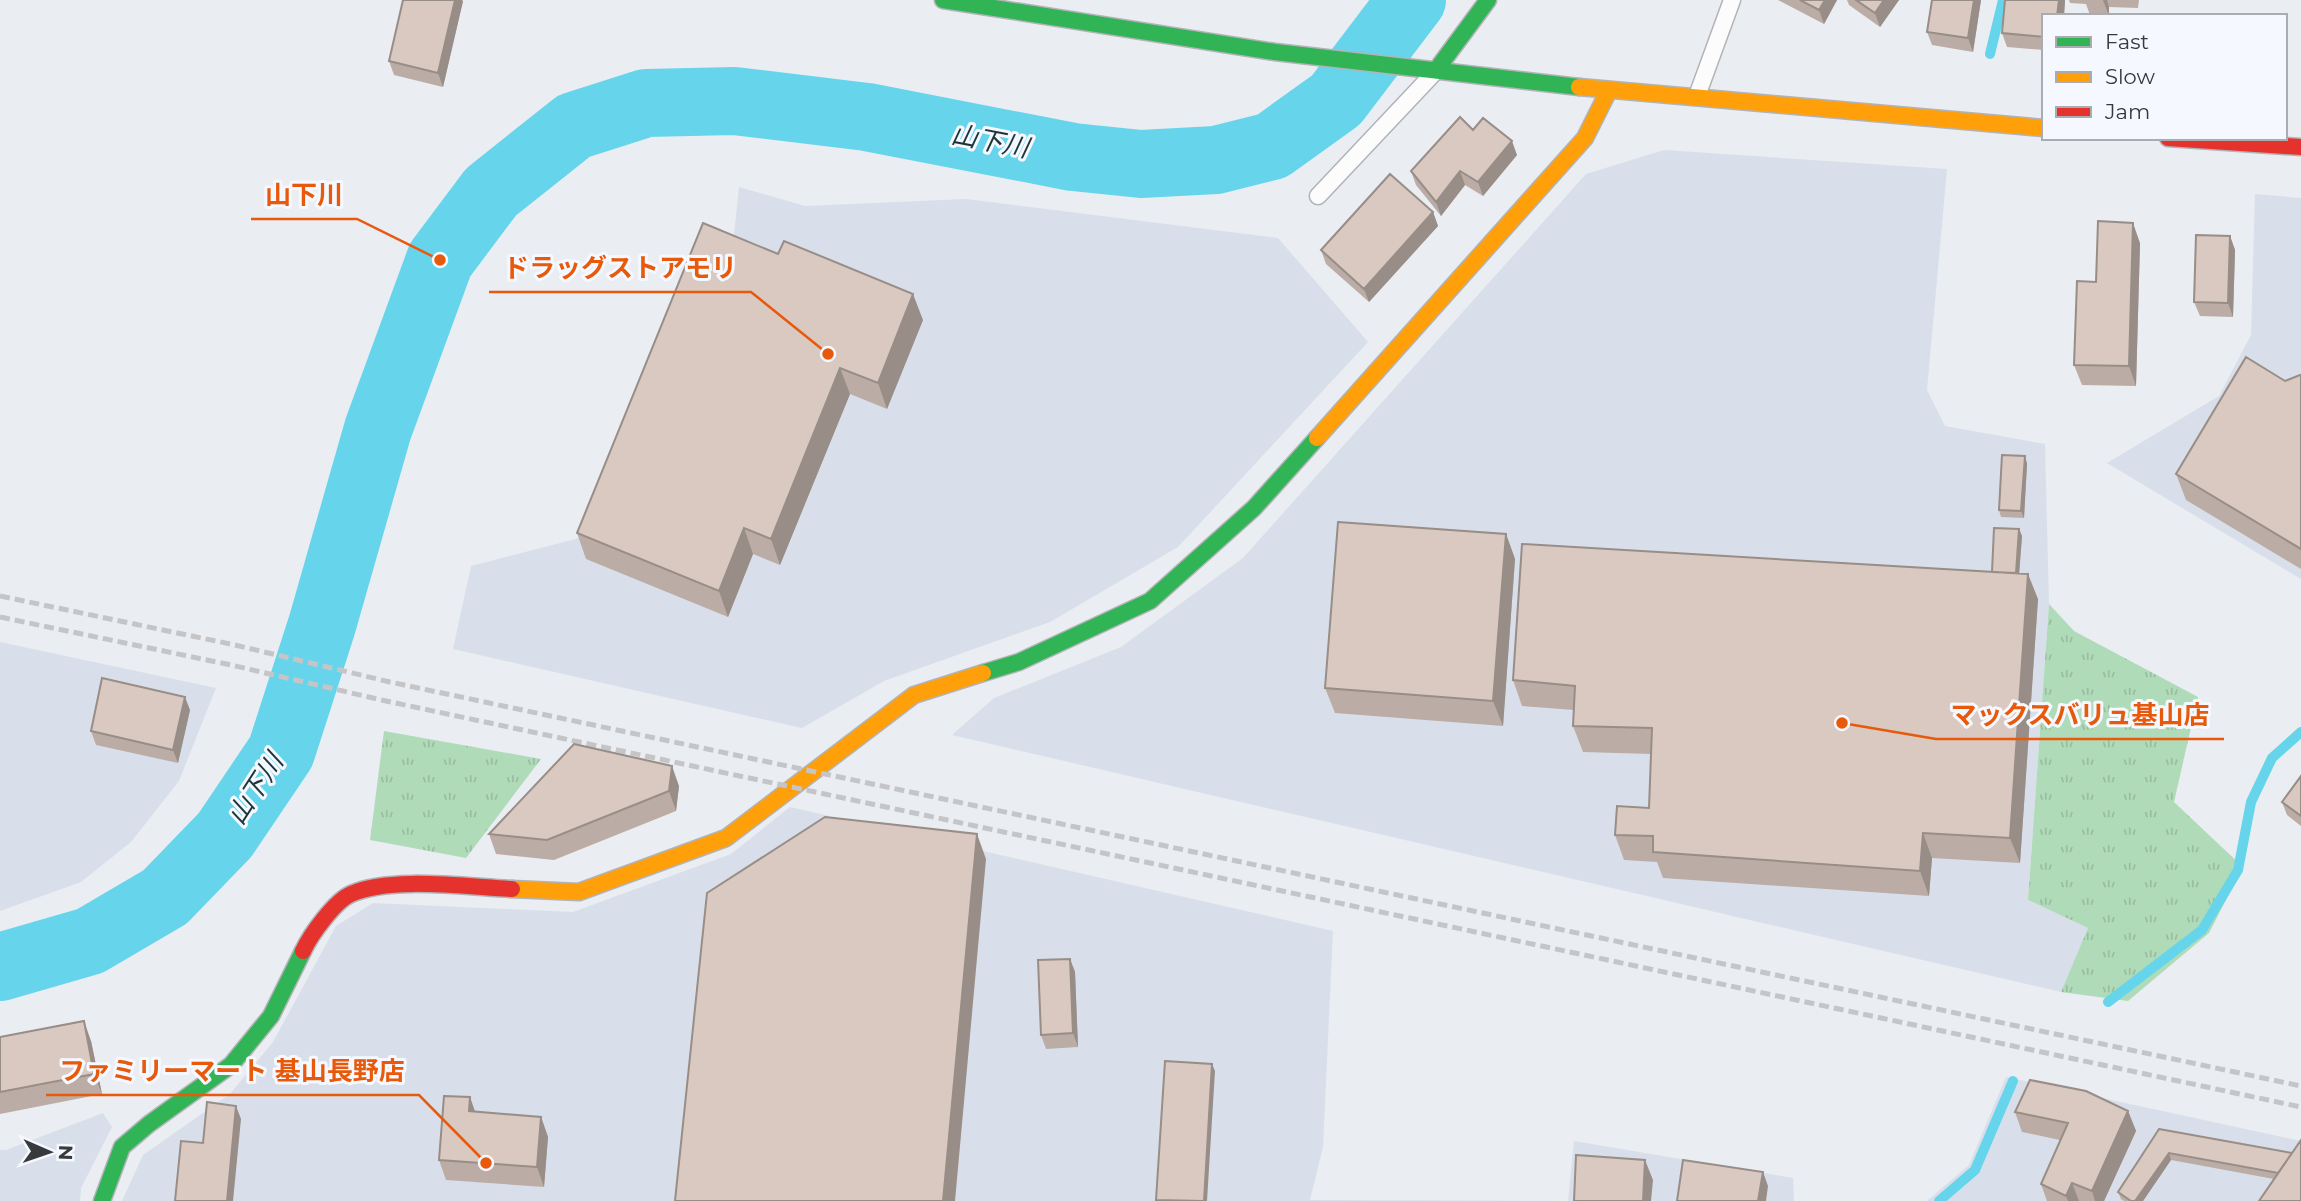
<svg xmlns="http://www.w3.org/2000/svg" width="2301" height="1201" viewBox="0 0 2301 1201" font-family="Montserrat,'Noto Sans JP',sans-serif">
	<defs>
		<pattern id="grass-tufts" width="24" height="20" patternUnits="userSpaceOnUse" patternTransform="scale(1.75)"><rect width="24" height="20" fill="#b0dbb9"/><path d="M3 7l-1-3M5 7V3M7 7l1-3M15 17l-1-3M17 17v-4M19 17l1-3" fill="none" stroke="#98bda0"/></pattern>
	</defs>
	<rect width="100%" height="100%" fill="#eaedf2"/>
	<path fill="#d8dfea" d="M1664,150L1947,169L1927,390L1945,426L2045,444L2049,604L2028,900L2089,928L2061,992L952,735L994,698L1121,647L1243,558L1586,174Z
		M739,187L805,206L966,199L1278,238L1368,342L1178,547L1050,622L884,681L802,728L453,649L471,566L587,536L733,244Z
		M2255,194L2301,198V579L2107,463L2219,396L2251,335Z
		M0,642L216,688L179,781L131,842L81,882L0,911Z
		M790,807L1333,931L1323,1147L1310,1200L1568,1201L1574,1141L1793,1178L1794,1201H122L143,1155L230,1094L273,1042L336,926L373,903L573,912L731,854Z
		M2006,1077L2301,1141V1201H1927L1969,1165Z
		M103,1113L112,1127L81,1188L80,1201H0V1150H6Z"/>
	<path fill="url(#grass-tufts)" d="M2049,604L2074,631L2198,697L2174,802L2243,867L2209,933L2128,1001L2061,992L2088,928L2028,900Z
		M384,731L541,759L466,858L370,840Z"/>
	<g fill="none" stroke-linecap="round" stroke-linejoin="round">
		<path stroke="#66d5eb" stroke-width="10" d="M1990,54L2003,0
			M2108,1002L2202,930L2238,870L2251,802L2272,758L2301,732
			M1939,1201L1975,1170L2013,1081"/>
		<path stroke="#66d5eb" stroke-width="68" d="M0,967L90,941L165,897L225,835L281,752L322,625L378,429L440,260L491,192L574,126L646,103L734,101L867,117L1073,157L1141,164L1216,160L1272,146L1336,100L1412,0"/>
		<defs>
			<path id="lane" d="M1697,96L1732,0
				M1318,196L1433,74"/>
			<path id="fast" d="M943,0L1275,52L1579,87
				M1437,69L1488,0
				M983,673L1019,662L1150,601L1254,508L1317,438
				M102,1201L122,1147L149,1124L231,1065L271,1016L303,951"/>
			<path id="slow" d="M1579,87L2044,128
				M1317,438L1585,138L1609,90
				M512,889L579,892L726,838L914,695L983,673"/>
			<path id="jam" d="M2168,138L2301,147
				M303,951C311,934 335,901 351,894C390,876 468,887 512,889"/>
		</defs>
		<use href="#lane" stroke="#b1b3b7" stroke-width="19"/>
		<use href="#fast" stroke="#b1b3b7" stroke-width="19"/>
		<use href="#slow" stroke="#b1b3b7" stroke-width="19"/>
		<use href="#jam" stroke="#b1b3b7" stroke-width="19"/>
		<use href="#lane" stroke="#fcfcfd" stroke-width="16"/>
		<use href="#fast" stroke="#30b455" stroke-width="16"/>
		<use href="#slow" stroke="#ff9f0a" stroke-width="16"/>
		<use href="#jam" stroke="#e5322d" stroke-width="16"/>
		<path stroke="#c5c5c7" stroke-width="5" stroke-dasharray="10 5" stroke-linecap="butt" d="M0,596L235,645L390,682L2301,1086
			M0,617L231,665L386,701L2301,1107"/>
	</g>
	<path fill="#bbada6" d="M1778,0H1837L1824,24Z
		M1847,0H1899L1880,27L1849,5Z
		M1932,0H1981L1973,52L1932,45L1927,32Z
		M2065,0L2064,16H2044V50L2007,47L2002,33Z
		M2069,0H2139L2138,8L2109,7V16L2090,15L2086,4L2070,3Z
		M463,1L443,87L394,75L389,61Z
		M1473,130L1517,155L1483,196L1465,185L1441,216L1416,185L1411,171Z
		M1433,212L1438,226L1369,302L1326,264L1321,250Z
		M703,223L923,320L887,409L850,394L780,565L753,554L728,617L586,559L577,533Z
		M2230,236L2235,250L2233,317L2200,316L2194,302Z
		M2140,243L2136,386L2082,385L2074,365L2096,282Z
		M2301,376V569L2186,500L2176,474L2285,381Z
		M2025,456L2027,464L2024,518L2001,517L1999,510Z
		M2019,529L2022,536L2019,573L2038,599L2020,863L1932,858L1929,896L1663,878L1657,862L1624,860L1615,835L1649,808L1651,754L1583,752L1573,726L1574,710L1522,706L1513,680L1992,572Z
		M1506,534L1515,559L1503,726L1335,713L1325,688Z
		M190,710L178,763L96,745L91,731Z
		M2301,776V826L2287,815L2282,802Z
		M679,786L676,811L554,860L496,854L489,834Z
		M1070,959L1075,972L1078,1047L1046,1049L1041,1035Z
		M0,1037L91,1041L102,1094L0,1114Z
		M2128,1111L2136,1131L2104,1201H2047L2041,1184L2060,1140L2022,1132L2015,1112Z
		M541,1117L548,1137L544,1187L446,1180L439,1160Z
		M2159,1129L2292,1153L2274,1179L2171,1160L2143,1201H2124L2121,1199L2118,1192Z"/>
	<path fill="#988d87" d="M455,0H462L463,1L443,87L438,73Z
		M1825,0H1837L1824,24L1819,10Z
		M1884,0H1899L1880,27L1875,13Z
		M1974,0H1981L1973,52L1968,38Z
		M2059,0H2065L2064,16H2057Z
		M2103,0H2107L2109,7V16Z
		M1512,141L1517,155L1483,196L1478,182Z
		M1460,171L1465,185L1441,216L1436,202Z
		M1433,212L1438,226L1369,302L1364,289Z
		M2133,223L2140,243L2136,386L2129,366Z
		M2230,236L2235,250L2233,317L2228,303Z
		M913,294L923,320L887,409L878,383Z
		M840,368L850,394L780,565L771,539Z
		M2025,456L2027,464L2024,518L2021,511Z
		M744,528L753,554L728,617L719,591Z
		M2019,529L2022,536L2018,589L2016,581Z
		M1506,534L1515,559L1503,726L1493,701Z
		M2028,574L2038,599L2020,863L2010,838Z
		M185,697L190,710L178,763L173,750Z
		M672,766L679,786L676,811L669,791Z
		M1923,833L1932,858L1929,896L1920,871Z
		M977,834L986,859L955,1201H943Z
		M1070,959L1075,972L1078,1047L1073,1033Z
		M84,1021L91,1041L102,1094L94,1074Z
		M1212,1064L1215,1071L1207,1201H1204Z
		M470,1097L477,1117L469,1111Z
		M236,1106L241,1119L233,1201H227Z
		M2128,1111L2136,1131L2104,1201H2095L2092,1191Z
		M541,1117L548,1137L544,1187L537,1167Z
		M2169,1153L2171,1160L2143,1201H2135Z
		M1645,1160L1653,1180L1651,1201H1643Z
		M1763,1172L1768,1186L1766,1201H1758Z
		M2072,1183L2079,1201H2068L2066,1196Z"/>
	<path fill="#d9c9c1" stroke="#988d87" stroke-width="2" d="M403,0H455L438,73L389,61Z
		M1800,0H1825L1819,10Z
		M1856,0H1884L1875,13Z
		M1932,0H1974L1968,38L1927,32Z
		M2005,0H2059L2057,16H2044V37L2002,33Z
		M1460,117L1473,130L1483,118L1512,141L1478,182L1460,171L1436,202L1411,171Z
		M1390,174L1433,212L1364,289L1321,250Z
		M2098,221L2133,223L2129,366L2074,365L2077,281L2096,282Z
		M703,223L778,254L784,241L913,294L878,383L840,368L771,539L744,528L719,591L577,533Z
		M2196,235L2230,236L2228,303L2194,302Z
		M2246,357L2285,381L2300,375L2301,376V549L2176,474Z
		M2002,455L2025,456L2021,511L1999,510Z
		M1338,522L1506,534L1493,701L1325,688Z
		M1994,528L2019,529L2016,573L1992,572Z
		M1522,544L2028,574L2010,838L1923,833L1920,871L1653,852V836L1615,835L1617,806L1649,808L1652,728L1573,726L1575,686L1513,680Z
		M102,678L185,697L173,750L91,731Z
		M574,744L672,766L669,791L547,840L489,834Z
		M2301,776V816L2282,802Z
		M825,817L977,834L943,1201H675L707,893Z
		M1070,959L1073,1033L1041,1035L1038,960Z
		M84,1021L94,1074L0,1092V1037Z
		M1165,1061L1212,1064L1204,1201L1156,1200Z
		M2030,1080L2086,1091L2128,1111L2092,1191L2072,1183L2066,1196L2041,1184L2068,1123L2015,1112Z
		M444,1096L470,1097L469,1111L541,1117L537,1167L439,1160Z
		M207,1102L236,1106L227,1201H175L181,1141L203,1143Z
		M2159,1129L2292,1153L2278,1173L2169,1153L2135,1201H2131L2118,1192Z
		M2301,1140V1201H2259Z
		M1576,1155L1645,1160L1643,1201H1574Z
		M1683,1160L1763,1172L1758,1201H1677Z"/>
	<g text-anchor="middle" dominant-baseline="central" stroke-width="6" stroke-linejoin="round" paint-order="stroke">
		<g font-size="26" font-style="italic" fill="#1d353a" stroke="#f5f9ff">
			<text transform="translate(990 141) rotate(11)">山下川</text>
			<text transform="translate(255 789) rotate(-57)">山下川</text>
		</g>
	</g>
	<path fill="none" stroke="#e8590c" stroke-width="2.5" d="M440 260L357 219H251M828 354L751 292H489M1842 723L1936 739H2224M486 1163L419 1095H46"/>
	<g fill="#e8590c" stroke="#f5f9ff" stroke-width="2.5">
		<circle cx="440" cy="260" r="7"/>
		<circle cx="828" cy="354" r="7"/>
		<circle cx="1842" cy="723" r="7"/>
		<circle cx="486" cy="1163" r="7"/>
	</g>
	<g font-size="26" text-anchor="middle" font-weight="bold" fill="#e8590c" stroke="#f5f9ff" stroke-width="6" stroke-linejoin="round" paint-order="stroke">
		<text x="304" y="204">山下川</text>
		<text x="620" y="277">ドラッグストアモリ</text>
		<text x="2080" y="724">マックスバリュ基山店</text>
		<text x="232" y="1080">ファミリーマート 基山長野店</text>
	</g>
	<rect x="2042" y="14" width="245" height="126" fill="#f5f9ff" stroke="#a9acb1" stroke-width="2"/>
	<rect x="2056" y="37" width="35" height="10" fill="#30b455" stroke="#a9acb1" stroke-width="2"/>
	<text x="2105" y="49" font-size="21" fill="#37393c">Fast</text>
	<rect x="2056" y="72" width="35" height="10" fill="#ff9f0a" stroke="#a9acb1" stroke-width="2"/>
	<text x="2105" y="84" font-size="21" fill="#37393c">Slow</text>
	<rect x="2056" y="107" width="35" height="10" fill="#e5322d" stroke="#a9acb1" stroke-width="2"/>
	<text x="2105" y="119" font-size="21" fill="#37393c">Jam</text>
	<g transform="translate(49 1152) rotate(92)" stroke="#f5f9ff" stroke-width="5" paint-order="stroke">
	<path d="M0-5L12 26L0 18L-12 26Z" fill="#37393c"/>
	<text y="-10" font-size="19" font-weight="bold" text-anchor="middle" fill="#37393c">N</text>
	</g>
</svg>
